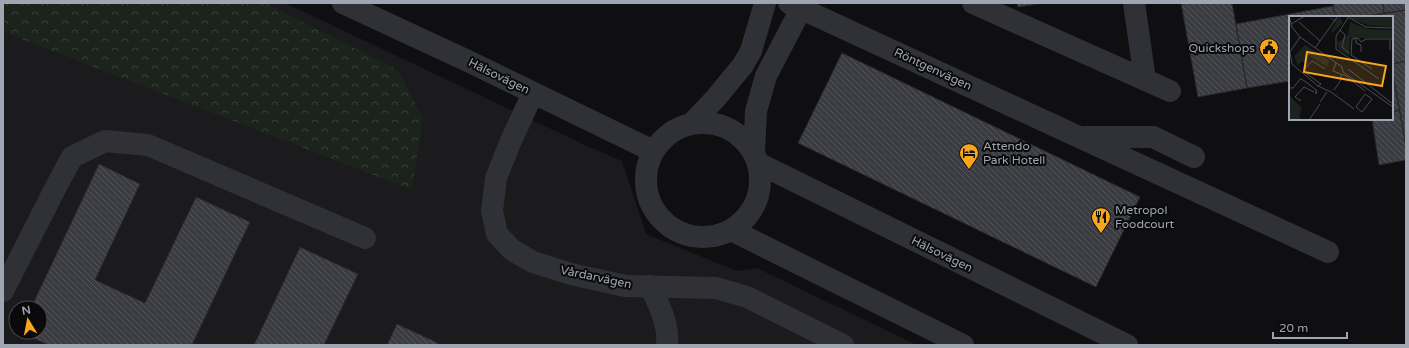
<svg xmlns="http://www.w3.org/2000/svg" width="1409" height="348" viewBox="0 0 1409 348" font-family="'Varela Round',sans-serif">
	<defs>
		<pattern id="forest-crowns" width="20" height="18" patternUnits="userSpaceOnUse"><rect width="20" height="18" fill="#1b231c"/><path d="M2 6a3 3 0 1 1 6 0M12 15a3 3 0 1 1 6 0" fill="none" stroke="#39403b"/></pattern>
		<pattern id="building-back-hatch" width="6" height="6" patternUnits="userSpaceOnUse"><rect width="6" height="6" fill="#3b3c41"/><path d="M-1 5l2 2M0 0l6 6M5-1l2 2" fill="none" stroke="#54555a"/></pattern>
	</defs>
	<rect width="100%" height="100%" fill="#0f0f11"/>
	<path fill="#1b1b1d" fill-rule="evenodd" d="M3,3H285L587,146L622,161L646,234L737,271L757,268L917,345H3ZM16,308H40V332H16Z"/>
	<path fill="url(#forest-crowns)" d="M3,3H265L398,70L423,118L412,190L3,32Z"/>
	<path fill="url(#building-back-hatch)" stroke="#29292d" d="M1017,3H1043L1018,7Z
		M1181,3H1232L1247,88L1198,97Z
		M1333,3H1383L1384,13L1364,17H1335Z
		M1383,3H1406V10L1384,13Z
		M1333,6L1335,17H1290V81L1247,88L1236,24Z
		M1406,10V61L1392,64V17H1364Z
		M842,53L1140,197L1096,287L798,143Z
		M1406,61V146L1392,71V64Z
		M1392,71L1400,110L1392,112Z
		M1400,110L1406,146V160L1379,165L1372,119H1392V112Z
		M99,164L140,184L95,280L145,303L196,197L250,222L192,345H48L21,332H40V308H31Z
		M300,247L358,274L324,345H254Z
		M397,324L438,343L437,345H387Z"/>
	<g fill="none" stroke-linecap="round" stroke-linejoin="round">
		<path stroke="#303136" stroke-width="22" d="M343,3L470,62L653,151
			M789,3L1328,252
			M973,3L1170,91
			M1134,3L1145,80
			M533,93L510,143L496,178L492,211L497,234L512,250L533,262L571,274L625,286L716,288L747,297L843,345
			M646 180a57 57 0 1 1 114 0a57 57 0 1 1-114 0Z
			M691,124L715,99L743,65L751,51L765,3
			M1085,137H1153L1194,157
			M754,153L756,111L766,76L801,9
			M758,163L1127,345
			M731,230L963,345
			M650,286C659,305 669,324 667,345
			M3,291L58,183L72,157L105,141L148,145L365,238"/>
	</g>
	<defs>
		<symbol id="civic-pin" viewBox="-11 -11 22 30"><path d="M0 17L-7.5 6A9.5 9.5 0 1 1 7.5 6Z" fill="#f8a51f" stroke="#0a0a0b"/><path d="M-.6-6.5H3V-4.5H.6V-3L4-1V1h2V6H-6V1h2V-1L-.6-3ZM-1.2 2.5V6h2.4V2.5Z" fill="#111"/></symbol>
		<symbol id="hotel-pin" viewBox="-11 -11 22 30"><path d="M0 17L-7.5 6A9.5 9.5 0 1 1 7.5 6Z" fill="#f8a51f" stroke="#0a0a0b"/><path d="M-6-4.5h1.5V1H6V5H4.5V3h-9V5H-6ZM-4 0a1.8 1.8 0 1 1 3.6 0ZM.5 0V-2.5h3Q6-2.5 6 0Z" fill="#111"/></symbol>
		<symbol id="restaurant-pin" viewBox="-11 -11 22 30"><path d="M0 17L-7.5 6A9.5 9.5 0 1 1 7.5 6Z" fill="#f8a51f" stroke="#0a0a0b"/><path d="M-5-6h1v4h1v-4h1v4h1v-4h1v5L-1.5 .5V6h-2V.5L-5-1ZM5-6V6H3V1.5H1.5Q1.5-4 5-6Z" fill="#111"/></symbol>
	</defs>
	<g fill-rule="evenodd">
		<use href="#civic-pin" x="1258" y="37" width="22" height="30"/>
		<use href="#hotel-pin" x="958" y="142" width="22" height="30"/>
		<use href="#restaurant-pin" x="1090" y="206" width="22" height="30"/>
	</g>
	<g text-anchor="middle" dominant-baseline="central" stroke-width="4" stroke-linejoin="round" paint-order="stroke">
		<g font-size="12" fill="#9fa6b2" stroke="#0a0a0b" text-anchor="start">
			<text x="1255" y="48" text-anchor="end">Quickshops</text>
			<text x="983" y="146">Attendo<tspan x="983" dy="14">Park Hotell</tspan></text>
			<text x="1115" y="210">Metropol<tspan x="1115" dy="14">Foodcourt</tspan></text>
		</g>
		<g font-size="12" fill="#9fa6b2" stroke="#0a0a0b">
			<text transform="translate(933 69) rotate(25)">Röntgenvägen</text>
			<text transform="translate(499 76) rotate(26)">Hälsovägen</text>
			<text transform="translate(942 254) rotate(26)">Hälsovägen</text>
			<text transform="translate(596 277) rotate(12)">Vårdarvägen</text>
		</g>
	</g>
	<g transform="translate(1289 16)">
		<rect width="104" height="104" fill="#0f0f11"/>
		<path d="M50,0L54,7L43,17V13L47,7L39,2L50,3ZM62,0H104V11L79,9L63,3ZM61,6L79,13L104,14V22H61L60,40L50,33L48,27L59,19ZM16,29L40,44L39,51L17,38L16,47L13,45L9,50L5,40ZM0,79L13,92L10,100L13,104H0Z" fill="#1b231c"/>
		<path fill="none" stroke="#494b51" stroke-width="1" d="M0,0L3,11L11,21L53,51M57,0L77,11L104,12M59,2L47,20V33L90,63M10,6L31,25M2,8L16,0M51,14L56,19L53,31L60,37M11,21L1,36L3,48L29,70L42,76L65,93M67,23V27L72,29V36M26,32L49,0M101,34V23H104M47,47L44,55L57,60L76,75M53,51L54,56L104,91M59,53L104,88M83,53L62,39L63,23L69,22L72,26L77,23H100M14,55L23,45L36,53M14,55L32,68L29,70M12,63L14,64L21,69L27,74L28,75L27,78V74M0,72H4L12,62M45,74L52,64V59M76,78L83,83L73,96L67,91ZM12,85L6,81L15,71L25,76M31,86L38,76M20,104L31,88"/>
		<path fill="#f8a51f" fill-opacity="0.15" stroke="#f8a51f" stroke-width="2" d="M18,36L97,50L93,70L15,56Z"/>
		<rect width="104" height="104" fill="none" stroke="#9fa6b2" stroke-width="2"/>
	</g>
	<rect width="1409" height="348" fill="none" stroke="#9fa6b2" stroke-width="8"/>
	<g transform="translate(28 320) rotate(350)"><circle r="19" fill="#0a0a0b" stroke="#46484e"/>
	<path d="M0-3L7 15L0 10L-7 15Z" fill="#f8a51f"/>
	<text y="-6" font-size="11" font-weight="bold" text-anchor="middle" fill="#9fa6b2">N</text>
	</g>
	<path d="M1273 332v6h74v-6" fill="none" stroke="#9fa6b2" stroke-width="2"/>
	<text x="1279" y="332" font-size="12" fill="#9fa6b2" stroke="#0a0a0b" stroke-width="3" paint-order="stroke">20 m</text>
</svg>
